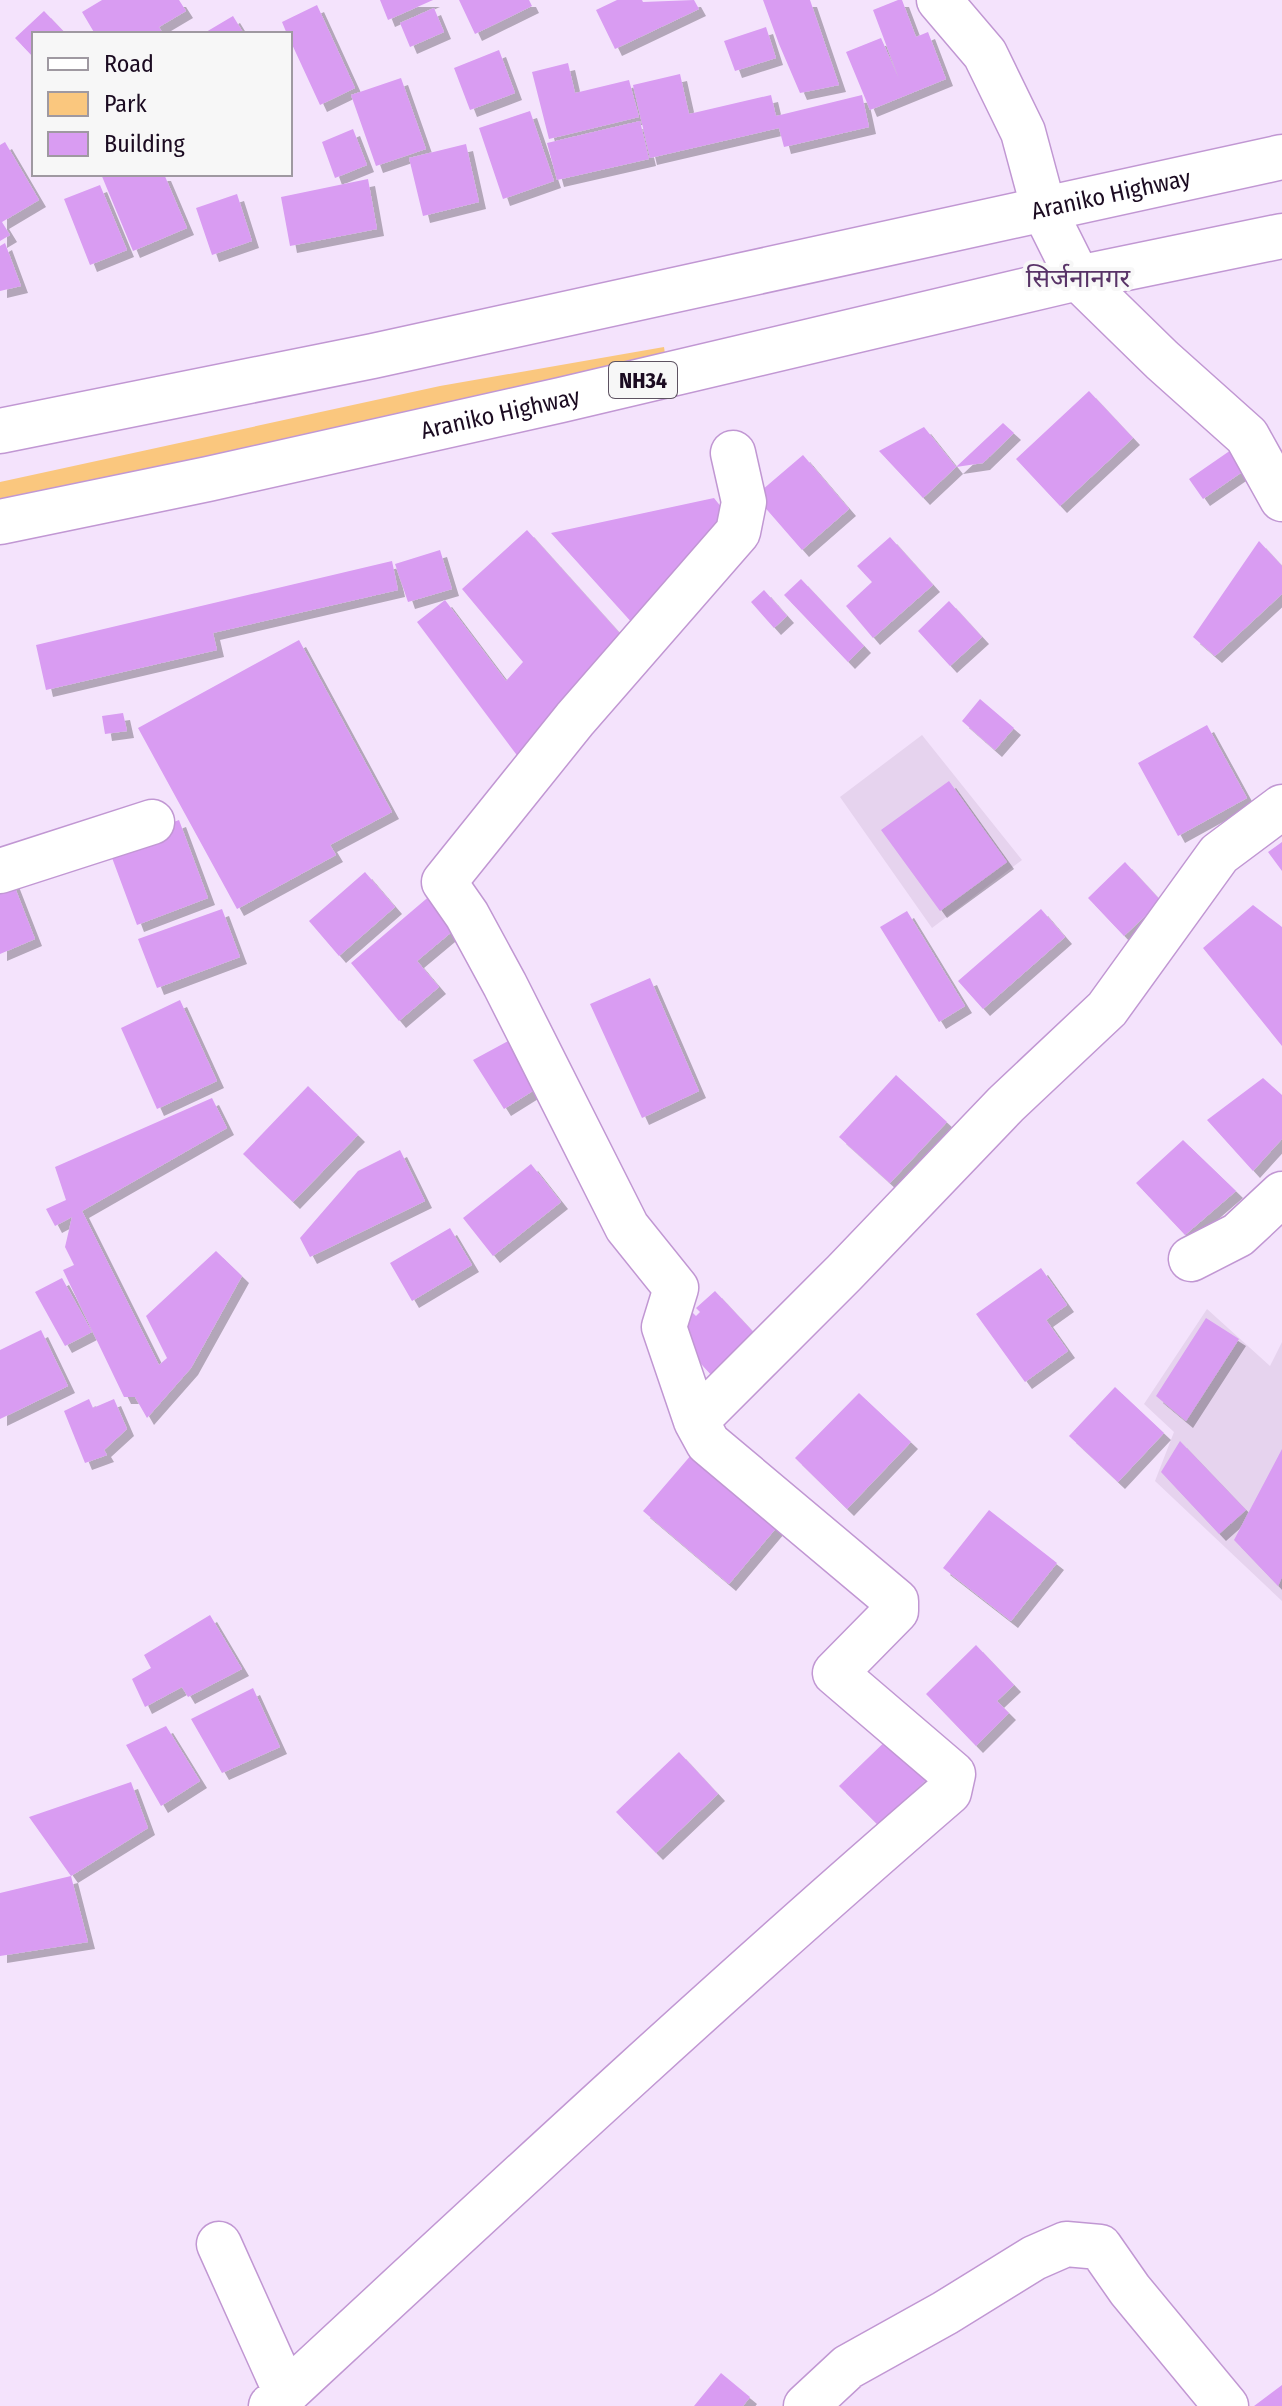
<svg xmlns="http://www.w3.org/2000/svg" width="1282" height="2406" viewBox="0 0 1282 2406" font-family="'Fira Sans Condensed','Noto Sans Devanagari',sans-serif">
	<defs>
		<filter id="shadow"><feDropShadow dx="7" dy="7" stdDeviation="0" flood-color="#0004"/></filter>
	</defs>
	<rect width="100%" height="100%" fill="#f4e3fc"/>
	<path fill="#e6d3ee" d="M922,735L1022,860L932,928L840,797Z
		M1207,1309L1270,1366L1282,1342V1601L1155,1481L1174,1432L1144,1404Z"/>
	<path fill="#fac77e" d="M664,347L666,361L0,506V482L440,386Z"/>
	<path fill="#d99cf2" filter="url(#shadow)" d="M102,0H179L186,11L159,27L163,34H95L82,12Z
		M380,0H433L388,20Z
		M459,0H529L532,6L475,34Z
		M617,0H642L643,2L694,0L699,9L615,49L596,10Z
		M763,0H810L839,85L800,93L779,44Z
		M898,0H902L916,37L928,32L946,79L870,110L846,52L881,38L899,79L873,10Z
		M317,5L355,88L320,105L290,40V34H287L282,22Z
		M434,8L444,32L410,47L400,23Z
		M44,11L66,34H34V58L15,38Z
		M233,16L244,34H208L206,32Z
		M766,27L776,58L735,71L724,41Z
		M499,50L515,93L470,110L454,68Z
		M568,63L575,93L629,80L639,117L549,139L532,72Z
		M680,74L689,114L771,95L776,116L862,95L869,127L784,147L779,128L650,158L633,85Z
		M401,78L426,149L376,166L351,95Z
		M530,111L554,181L503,199L479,128Z
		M640,121L649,159L557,180L547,143Z
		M353,129L367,165L335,178L322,142Z
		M5,142L39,200L2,222L10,235L0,241V145Z
		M466,144L479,202L423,216L409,158Z
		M101,174H164L187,228L133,251Z
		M368,179L377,229L290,246L281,197Z
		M100,185L127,250L90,265L64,199Z
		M237,194L252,241L212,255L196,208Z
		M5,243L21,286L0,291V246Z
		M1089,391L1133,438L1060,506L1016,459Z
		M1003,423L1014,433L983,463L956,467Z
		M924,427L956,467L923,498L879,451Z
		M1231,450L1245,470L1203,499L1189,479Z
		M803,455L849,509L802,550L755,496Z
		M714,498L726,513L693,549L698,554L634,625L551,533Z
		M527,530L623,637L519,758L417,622L445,600L506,681L523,662L462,589Z
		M890,537L933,585L873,638L846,606L872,582L857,566Z
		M1259,541L1282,566V594L1215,656L1193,637Z
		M440,550L452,589L408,602L395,564Z
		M392,561L398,590L213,633L217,650L46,690L36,645Z
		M801,579L864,646L848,662L784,595Z
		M764,590L787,616L774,628L751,602Z
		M949,601L982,637L950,666L918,631Z
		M299,640L392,812L330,845L336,855L237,909L138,728Z
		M980,699L1014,728L995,750L962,721Z
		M123,713L127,731L105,734L102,716Z
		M1207,725L1247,798L1178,836L1138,763Z
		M949,781L1007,862L940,911L881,830Z
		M179,820L208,898L137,925L108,847Z
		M1282,842V871L1268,852Z
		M1125,862L1161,901L1124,936L1088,898Z
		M365,872L395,907L339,956L309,921Z
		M12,880L35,939L0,954V885Z
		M439,888L466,920L417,961L439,987L399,1021L351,963Z
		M1253,905L1282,927V1046L1203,948Z
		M222,909L240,957L157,988L138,939Z
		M1041,909L1065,937L983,1009L958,981Z
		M907,911L965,1006L939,1022L880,927Z
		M650,978L699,1091L642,1118L590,1004Z
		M180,1000L217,1081L157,1109L121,1028Z
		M519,1035L544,1084L504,1109L473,1060Z
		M896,1075L947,1122L890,1183L839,1137Z
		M1263,1078L1282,1095V1139L1253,1171L1207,1120Z
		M308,1086L358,1135L293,1202L243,1154Z
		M212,1098L227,1128L82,1211L159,1365L167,1358L146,1316L216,1251L242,1276L191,1368L147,1418L135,1397H124L63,1270L74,1265L65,1247L72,1217L55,1226L46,1209L66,1200L55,1167Z
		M1183,1140L1236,1191L1185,1235L1136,1183Z
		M400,1150L425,1201L310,1257L300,1238L358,1171Z
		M531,1164L561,1202L493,1256L463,1218Z
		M450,1228L472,1265L412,1301L390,1263Z
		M1041,1268L1067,1305L1046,1320L1068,1351L1025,1382L976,1314Z
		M62,1278L92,1332L65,1346L35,1292Z
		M715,1291L757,1336L713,1377L670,1330L691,1311L696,1316L700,1312L696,1308Z
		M1206,1318L1239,1339L1186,1421L1156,1396Z
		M41,1330L68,1386L0,1419V1350Z
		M1115,1387L1164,1433L1118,1482L1069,1436Z
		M859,1393L911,1442L847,1509L795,1458Z
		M89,1399L93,1408L114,1399L127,1429L104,1450L107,1455L85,1463L64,1411Z
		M1180,1441L1246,1510L1219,1534L1161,1472Z
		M698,1447L783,1520L729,1584L643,1511Z
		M1282,1449V1577L1278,1586L1234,1540Z
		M989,1510L1057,1563L1011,1621L943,1568Z
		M210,1615L242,1669L188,1697L182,1687L145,1707L132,1679L151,1668L144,1655Z
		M976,1645L1014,1685L997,1701L1009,1713L976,1746L926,1694Z
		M253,1688L280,1747L222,1773L191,1719Z
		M166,1726L200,1781L161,1806L126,1745Z
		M896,1731L935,1771L879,1826L839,1786Z
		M679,1752L718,1794L656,1853L616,1812Z
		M131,1782L148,1828L71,1876L88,1942L0,1956V1893L71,1876L29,1817Z
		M721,2373L750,2397L743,2406H694Z
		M1282,2385V2406H1254Z"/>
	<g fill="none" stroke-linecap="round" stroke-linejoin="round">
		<defs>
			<path id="minor" d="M939,0L985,54L1023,132L1044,210L1078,278L1162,360L1247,436L1282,499
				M0,871L152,822
				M1191,1259L1238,1235L1282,1194
				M696,1421L664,1327L676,1288L627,1227L505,985L467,915L444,882L575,719L738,532L744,502L733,453
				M219,2244L286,2393L271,2406
				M286,2393C505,2190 723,1987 949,1792L953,1774L835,1673L896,1611V1601L708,1443L696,1421L844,1273L1006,1104L1107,1009L1219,854L1282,807
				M806,2406L848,2367L945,2313L1034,2258L1066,2244L1100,2247L1130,2290L1226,2406"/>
			<g id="highway">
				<path id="s1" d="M0,431L373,356L1282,157"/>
				<path id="s2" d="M0,522L208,479L561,400L1078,278L1282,236"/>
			</g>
		</defs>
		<use href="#minor" stroke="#c197d3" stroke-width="47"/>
		<use href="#highway" stroke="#c197d3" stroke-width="47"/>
		<use href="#minor" stroke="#fff" stroke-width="44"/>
		<use href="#highway" stroke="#fff" stroke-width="44"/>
	</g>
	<g text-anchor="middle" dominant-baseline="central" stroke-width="8" stroke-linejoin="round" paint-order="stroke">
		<rect fill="#f7f7f7" stroke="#5d5261" stroke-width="2" x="609" y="362" width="68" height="36" rx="6"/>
		<g font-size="22" font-weight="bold" fill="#1b0b21">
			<text x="643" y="380">NH34</text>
		</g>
		<g font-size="24" fill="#1b0b21" stroke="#f7f7f7">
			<text stroke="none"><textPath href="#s1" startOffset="1136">Araniko Highway</textPath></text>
			<text stroke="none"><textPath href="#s2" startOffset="512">Araniko Highway</textPath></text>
		</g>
		<g font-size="26" fill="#583367" stroke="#f7f7f7">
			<text x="1078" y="278">सिर्जनानगर</text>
		</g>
	</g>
	<rect x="32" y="32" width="260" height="144" fill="#f7f7f7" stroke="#9f99a1" stroke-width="2"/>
	<rect x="48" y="58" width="40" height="12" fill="#ffffff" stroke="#9f99a1" stroke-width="2"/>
	<text x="104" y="72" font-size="24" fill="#1b0b21">Road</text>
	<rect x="48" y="92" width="40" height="24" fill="#fac77e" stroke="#9f99a1" stroke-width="2"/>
	<text x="104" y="112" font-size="24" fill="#1b0b21">Park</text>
	<rect x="48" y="132" width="40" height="24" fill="#d99cf2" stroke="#9f99a1" stroke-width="2"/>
	<text x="104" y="152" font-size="24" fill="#1b0b21">Building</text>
</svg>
